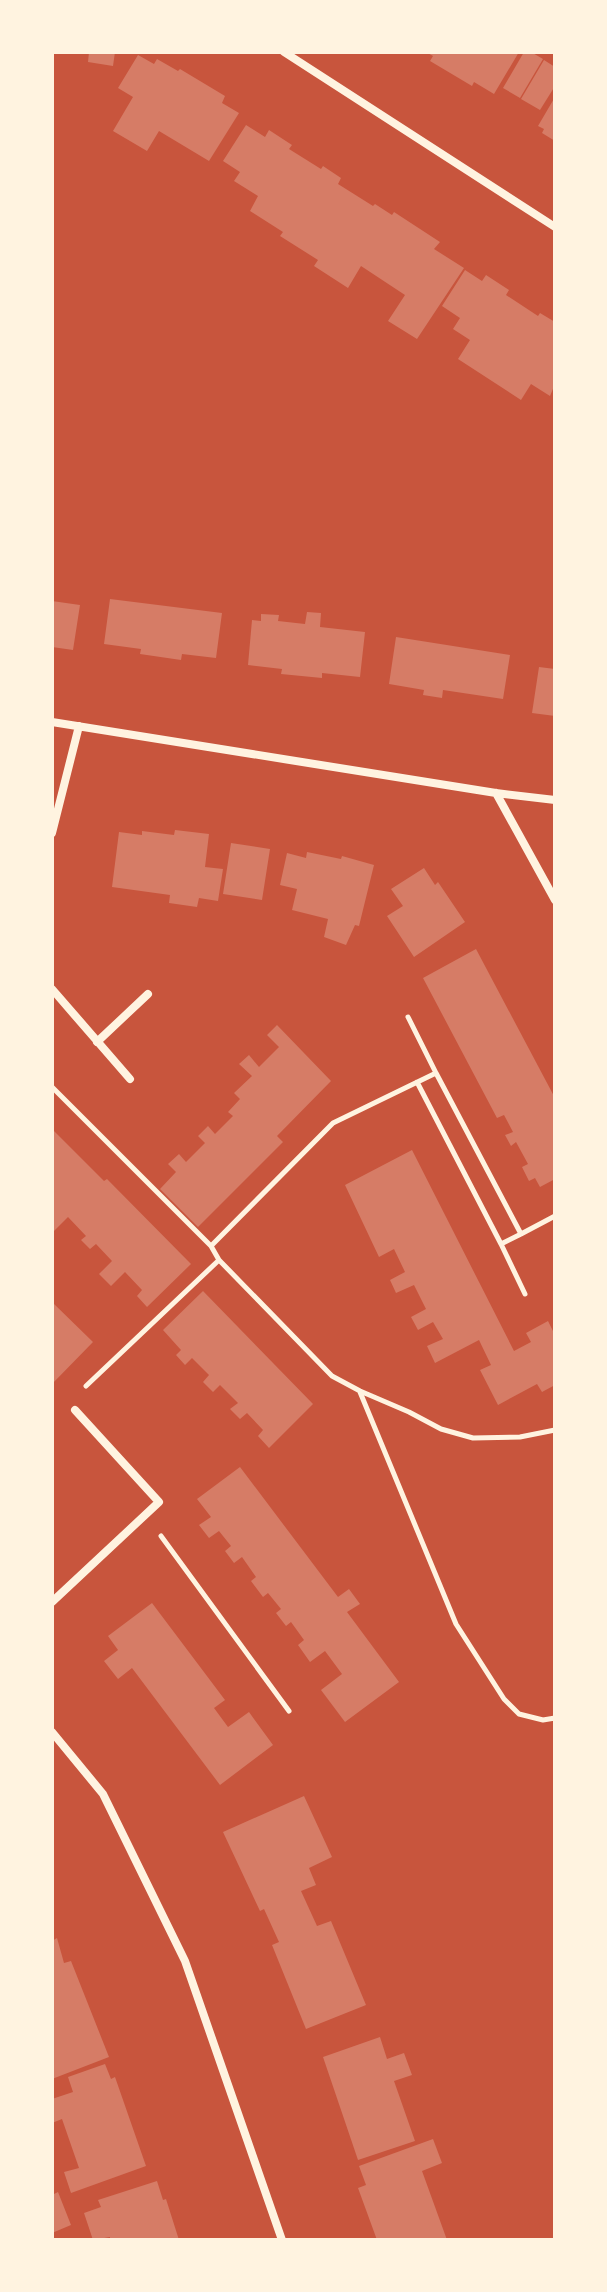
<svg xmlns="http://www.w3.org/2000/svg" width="607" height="2292" viewBox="0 0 607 2292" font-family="Commissioner,sans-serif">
	<rect width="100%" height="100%" fill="#c8553d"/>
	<path fill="#d67c66" d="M89,52H115L113,66L88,62Z
		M426,52H519L494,94L474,82L472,86L430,61L433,56Z
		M524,52H531L543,59L520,98L503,88Z
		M138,55L154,64L157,59L178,71L180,69L225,96L222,103L239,113L209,161L159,131L147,151L113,131L133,97L118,88Z
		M544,60L555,67V86L540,110L521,99Z
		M555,97V141L542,133L544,129L538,126Z
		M246,125L265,137L269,130L292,145L289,149L321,169L323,166L341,178L338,184L373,206L375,204L392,215L394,212L440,242L434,249L464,268L417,339L388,321L405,295L361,266L348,288L314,266L318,260L280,236L283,232L250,211L258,196L234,181L240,172L223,161Z
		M465,270L482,281L486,275L509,290L506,295L538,316L540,313L555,322V384L550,396L531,384L521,400L458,359L470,340L453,329L460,318L442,306Z
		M110,599L222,613L216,658L182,654L181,660L140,654L141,649L104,644Z
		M52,601L80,605L73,650L52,647Z
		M307,612L321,613L320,627L365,632L360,677L322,673V678L281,674L282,669L248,665L252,620L261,621V614L279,615L278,621L305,624Z
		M396,637L510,655L503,699L443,690L442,698L423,695L424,690L389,684Z
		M539,667L555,669V716L532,713Z
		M175,830L209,834L205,867L223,869L218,901L199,898L197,907L169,903L170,895L112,887L119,832L142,835V831L174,835Z
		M231,843L270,849L262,900L223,894Z
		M307,852L341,859L342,856L374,865L359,926L355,925L346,945L324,937L328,919L292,910L297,889L280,885L287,853L306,858Z
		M424,868L435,885L438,882L465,922L414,957L387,916L403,906L391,889Z
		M476,949L555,1098V1179L540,1187L535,1178L529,1181L522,1167L528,1164L516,1142L511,1146L505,1135L513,1132L504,1115L497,1118L423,978Z
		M277,1025L331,1081L277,1136L283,1142L198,1227L160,1189L176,1172L168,1164L179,1154L186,1162L205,1143L198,1136L208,1126L215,1134L233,1116L228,1112L240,1099L234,1093L252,1076L239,1064L249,1055L259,1067L279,1047L267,1035Z
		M52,1129L104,1181L107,1179L191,1264L147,1307L137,1296L142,1290L125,1272L111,1286L99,1274L112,1261L96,1244L90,1249L81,1240L86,1236L68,1217L52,1233Z
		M412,1150L514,1351L531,1342L526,1333L548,1321L555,1335V1385L542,1392L537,1384L498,1405L480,1370L491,1365L479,1340L435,1363L427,1346L443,1339L433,1322L418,1330L411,1317L426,1309L414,1285L396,1293L390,1280L405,1272L394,1249L379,1257L345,1185Z
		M203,1291L313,1404L269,1448L258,1436L263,1430L247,1413L240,1419L230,1409L238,1403L220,1385L213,1392L203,1382L209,1375L192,1358L185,1365L176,1355L181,1350L163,1330Z
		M52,1302L93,1342L52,1384Z
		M240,1467L338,1597L349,1589L360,1604L347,1612L399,1682L345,1722L321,1690L342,1674L325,1651L310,1662L298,1645L304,1640L291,1622L286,1626L276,1613L281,1609L268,1593L263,1597L251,1581L256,1577L242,1557L234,1563L225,1551L231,1546L219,1531L209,1538L199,1525L211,1517L197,1499Z
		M152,1603L225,1700L214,1708L228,1727L249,1712L273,1745L220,1785L132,1668L118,1679L104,1661L118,1650L108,1636Z
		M304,1796L332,1857L309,1868L316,1885L301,1891L317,1926L331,1921L366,2005L306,2029L272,1945L279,1942L264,1909L260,1911L223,1832Z
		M57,1938L64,1963L71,1961L109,2057L52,2079V1941Z
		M380,2037L387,2059L404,2053L412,2075L394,2081L415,2141L358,2160L323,2057Z
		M105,2064L111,2079L115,2077L146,2166L71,2193L64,2172L79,2168L62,2119L52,2123V2099L73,2092L68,2077Z
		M433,2139L442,2163L422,2171L447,2240H377L358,2188L366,2185L359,2166Z
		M157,2181L163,2200L166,2199L179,2240H110V2237L93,2240L84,2213L101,2207L98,2200Z
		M58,2192L71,2225L52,2233V2195Z"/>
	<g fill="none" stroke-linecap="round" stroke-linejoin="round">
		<path stroke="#fff3e0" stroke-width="5" d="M408,1017L436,1073
			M417,1082L501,1244
			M52,1087L211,1246
			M555,1216L521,1234L436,1073L333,1123L211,1246L219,1260L332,1376L360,1391L409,1412L441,1429L473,1438L520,1437L555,1430
			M521,1234L501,1244L525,1294
			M86,1386L219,1260
			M360,1392L456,1624L504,1699L519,1714L543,1720L555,1718
			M161,1536L289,1711"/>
		<path stroke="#fff3e0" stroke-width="8" d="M284,52L555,227
			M52,722L496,793L555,800
			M496,793L555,900
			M52,833L79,726
			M52,989L130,1079
			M97,1042L148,994
			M52,1602L159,1502L75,1410
			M52,1732L103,1794L185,1961L282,2240"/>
	</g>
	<rect width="607" height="2292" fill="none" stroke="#fff3e0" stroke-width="108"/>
</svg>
